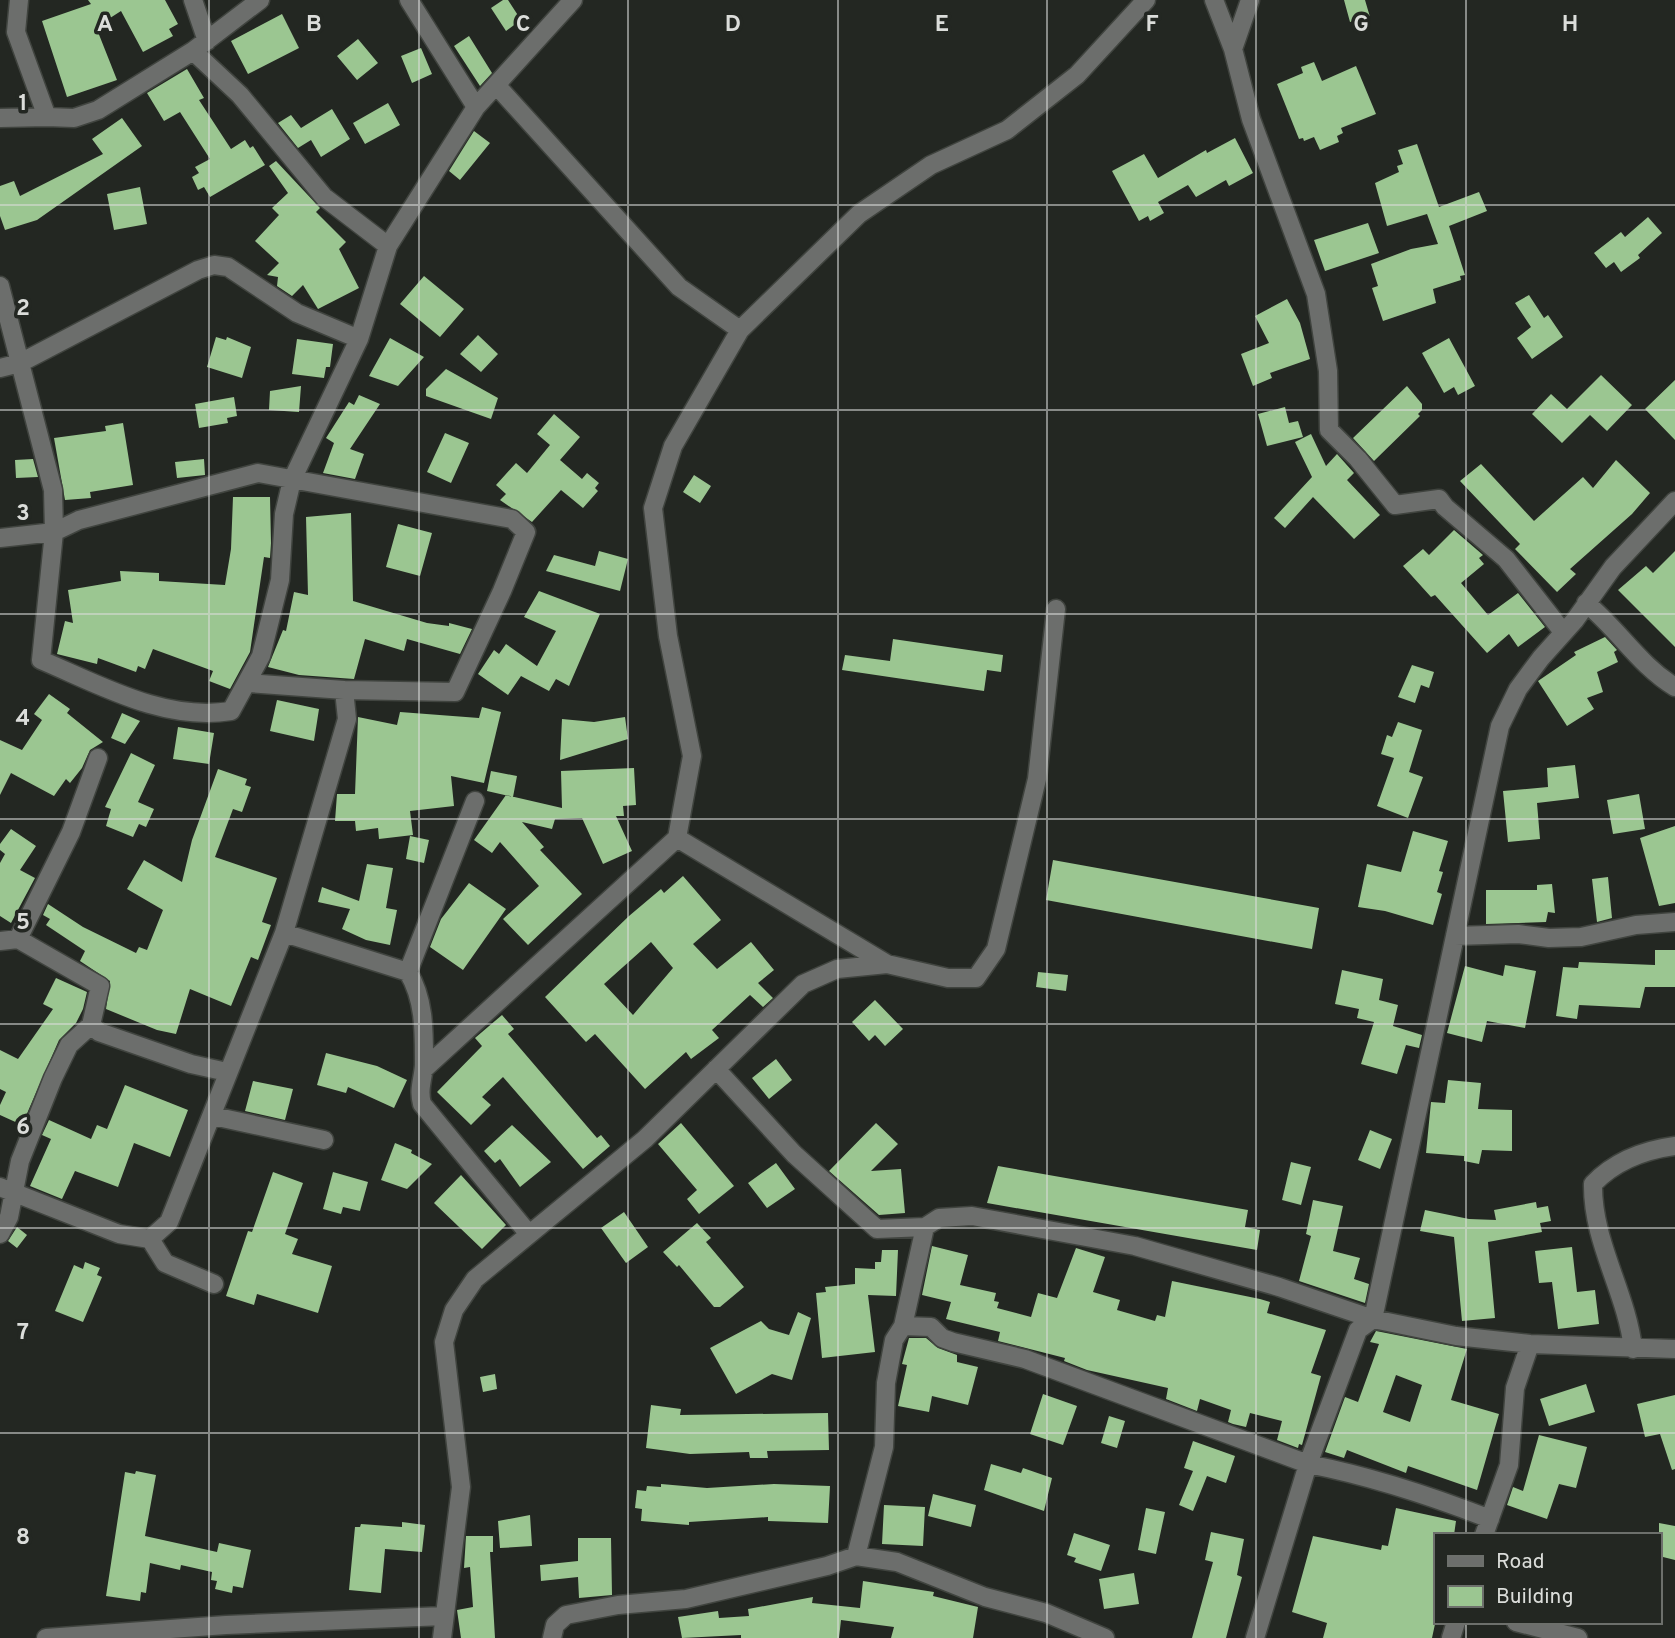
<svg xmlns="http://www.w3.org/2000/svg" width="1675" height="1638" viewBox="0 0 1675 1638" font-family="Overpass,sans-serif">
	<rect width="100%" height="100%" fill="#232722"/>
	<path fill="#9bc691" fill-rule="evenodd" d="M88,0H165L178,24L169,29L173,36L143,52L121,11L96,27L117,80L67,97L42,21L91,4Z
		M503,0H508L521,20L506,31L491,8Z
		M1344,0H1365L1370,17L1350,22Z
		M282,14L299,48L248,74L231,41Z
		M469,36L492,73L480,86L454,46Z
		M358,39L378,63L357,80L337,56Z
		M421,48L432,74L412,83L401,56Z
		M1314,62L1322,81L1356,66L1376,114L1341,128L1343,133L1337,136L1339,142L1320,150L1314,137L1304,141L1303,138L1299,139L1277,84L1303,73L1301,67Z
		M187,69L204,98L199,100L231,149L245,140L250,148L253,146L265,165L210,197L204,187L198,190L192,177L199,173L195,167L210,159L180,112L164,121L147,93Z
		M388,103L400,125L365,144L353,123Z
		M332,109L350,139L321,157L311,140L298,148L278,123L291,115L301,128Z
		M122,118L142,146L37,220L5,230L0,216V186L14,181L20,196L103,154L92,139Z
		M474,131L490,143L460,180L449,171Z
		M1235,138L1253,173L1229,186L1226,180L1196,197L1188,185L1158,202L1164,213L1150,221L1148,216L1139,221L1112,171L1144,154L1158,178L1206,150L1207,153Z
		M1417,144L1439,207L1479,192L1487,211L1449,226L1465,275L1460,276L1461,280L1433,289L1436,303L1383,321L1372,288L1378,286L1371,264L1411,249L1438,244L1427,214L1387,226L1375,183L1399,172L1397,166L1403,164L1398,150Z
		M276,161L320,208L316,212L346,242L339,249L359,288L318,309L303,285L292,296L277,286L278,277L267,275L279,263L255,241L279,215L272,208L288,193L269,166Z
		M140,187L147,224L114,230L107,194Z
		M1648,217L1662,233L1638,255L1640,258L1621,272L1614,262L1606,268L1594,253L1621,232L1625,237Z
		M1368,223L1379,253L1325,271L1314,240Z
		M424,276L464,309L440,337L400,304Z
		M1529,295L1544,318L1548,315L1563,337L1532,359L1517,338L1531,327L1515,303Z
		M1287,299L1300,323L1310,359L1270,373L1272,378L1253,386L1241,354L1269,343L1255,316Z
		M478,335L498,354L481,372L460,354Z
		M216,337L226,340L227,337L251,347L242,378L207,367Z
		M390,338L424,357L398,386L369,376Z
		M1449,338L1475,386L1458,395L1454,387L1444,393L1422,353Z
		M297,339L333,344L330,367H326L324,378L292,374Z
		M446,369L498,398L491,419L426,396V389Z
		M1601,375L1632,405L1607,431L1590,415L1562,443L1532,414L1551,394L1567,409Z
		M1675,380V440L1645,409Z
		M301,386L299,412L269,410L270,391Z
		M1407,386L1422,404V410L1418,414L1420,416L1374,461L1353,438Z
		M359,395L380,404L350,449L364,454L355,479L323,473L334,443L326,438L349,402L354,405Z
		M234,397L237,416L227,418L228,423L199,428L195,404Z
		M1285,407L1289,423L1298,421L1303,437L1267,446L1258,414Z
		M554,414L580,437L560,460L582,479L587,473L599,483L595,488L598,491L583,508L561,490L532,522L500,500L506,494L496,485L516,463L527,473L550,445L537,434Z
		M123,423L133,485L90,492L91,498L65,500L54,438L106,431L105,426Z
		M445,433L469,443L451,483L427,472Z
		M1311,434L1326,466L1337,454L1354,473L1347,480L1380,515L1354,539L1313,497L1285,528L1274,518L1312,477L1295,442Z
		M33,459L38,477L16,478L15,460Z
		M204,459L205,475L177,478L175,462Z
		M1616,460L1650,493L1632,514L1570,569L1576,574L1557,592L1515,549L1520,544L1460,481L1481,464L1534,521L1583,477L1593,488Z
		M694,475L711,486L700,503L683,492Z
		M233,497H270L271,543L270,558L264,557L250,652L230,689L209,681L213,671L153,649L145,669L138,666L136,672L98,658L97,664L57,654L65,621L73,623L68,590L121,581L120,571L159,573V581L225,585L231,549Z
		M351,513L353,601L427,623L449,626V623L472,629L460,654L407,639L404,651L365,639L354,679L299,675L268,667L283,630L286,631L294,592L308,595L306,517Z
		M398,524L432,533L420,576L386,567Z
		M1454,530L1483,555L1479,558L1484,564L1461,583L1488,615L1518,593L1545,627L1518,647L1509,634L1487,653L1435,595L1431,597L1403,566L1423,549L1429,555Z
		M599,551L628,559L620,591L546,571L554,555L595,566Z
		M1675,551V647L1618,590L1646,566L1653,573Z
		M539,591L600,614L569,686L556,679L549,691L521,676L508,695L478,674L494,650L499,654L506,644L537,666L556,631L524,617Z
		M1605,637L1617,650L1614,652L1618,662L1597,672L1603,692L1587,698L1594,709L1567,726L1538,681L1576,655L1574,652Z
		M893,639L1003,655L1001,672L987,670L984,691L842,670L845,655L890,661Z
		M1412,665L1434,672L1429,688L1421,685L1415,703L1398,697Z
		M49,694L70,709L67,713L103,742L90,750L82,768L70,783L66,779L54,796L11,773L0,795V740L22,750L42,720L34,714Z
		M277,700L319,709L314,741L270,731Z
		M482,707L501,712L484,783L451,776L454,806L410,811L413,835L379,839L378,828L356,831L355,821H335L337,794H355L358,717L397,725L400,712L479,718Z
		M122,713L140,721L125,744L111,738Z
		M625,717L628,739L560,760L562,719L594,722Z
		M1398,722L1422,730L1409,772L1423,777L1408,818L1377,806L1394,758L1381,754L1387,735L1392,737Z
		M178,727L214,733L209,764L173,759Z
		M131,753L155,765L138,802L154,809L146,827L139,824L133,837L106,826L111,809L105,807Z
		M1575,765L1579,798L1537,803L1540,839L1508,842L1503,791L1548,787L1547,768Z
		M634,768L636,805L623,806L624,816H616L632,851L603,864L582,818L555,819L552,829L522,822L544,847L540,850L582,894L528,945L503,919L539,886L500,842L492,853L474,840L506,795L562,808L561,771Z
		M218,769L247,779L245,785L251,787L242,812L233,809L215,857L277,878L262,922L271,925L258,960L251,957L231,1006L190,989L176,1034L157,1030L106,1009L110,981L80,961L85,951L46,925L50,919L43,915L48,904L83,927L136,953L139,947L147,950L163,910L127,889L144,860L182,882L192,840Z
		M491,771L517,776L513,797L487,791Z
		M1639,794L1645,829L1613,834L1607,800Z
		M1675,826V903L1659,906L1640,838Z
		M11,829L36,846L20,870L35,878L11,923L0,916V863L5,854L0,850V844Z
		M1413,831L1448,841L1439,871L1443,872L1437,892L1442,894L1433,925L1385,911L1358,907L1367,864L1401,872Z
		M410,836L429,840L424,863L406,859Z
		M1053,860L1319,908L1312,949L1046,900Z
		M367,864L393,868L386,908L397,910L390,945L366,940L342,929L350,909L318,902L322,887L359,901Z
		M683,876L721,920L693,944L717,969L751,942L774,970L758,983L773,998L763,1007L750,995L712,1030L719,1038L691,1059L686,1052L645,1089L595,1034L586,1042L545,997L629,916L661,889L664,893ZM651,942L673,968L633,1015L604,984Z
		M1608,877L1612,918L1597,922L1592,879Z
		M469,883L506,909L463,970L430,947L441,919Z
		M1552,884L1555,913L1548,912L1546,922L1486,924V890H1537V885Z
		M1655,950H1675V987H1645L1640,1008L1579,1005L1577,1019L1556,1016L1563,967L1578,968L1579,962L1655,965Z
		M1505,965L1536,971L1525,1028L1487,1021L1482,1042L1447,1033L1465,966L1503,976Z
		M1342,970L1383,979L1379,1000L1398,1005L1393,1026L1422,1035L1419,1048L1406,1045L1397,1074L1361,1064L1374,1022L1357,1018L1359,1009L1335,1004Z
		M1038,972L1068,975L1066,991L1036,987Z
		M56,978L87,992L83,1009L76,1023L59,1040L22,1125L0,1115V1105L6,1092L0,1089V1050L18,1059L53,1009L43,1004Z
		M875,1000L903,1029L885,1046L875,1035L869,1041L852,1022Z
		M502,1015L514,1029L508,1034L597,1138L601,1135L610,1146L583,1169L503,1077L482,1097L491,1105L471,1125L437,1092L482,1046L475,1038Z
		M326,1053L377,1066L407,1080L394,1108L348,1087L346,1093L317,1085Z
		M776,1059L792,1080L769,1099L752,1078Z
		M1448,1080L1481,1083L1478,1109L1512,1110V1151L1482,1150L1479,1164L1464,1161V1156L1426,1153L1431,1102L1445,1103Z
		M253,1081L293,1089L285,1120L245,1111Z
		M125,1085L188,1110L170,1157L134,1143L118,1187L75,1171L62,1199L30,1186L51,1139L42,1135L49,1120L91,1139L97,1125L107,1129Z
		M681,1123L734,1186L699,1214L687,1199L697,1190L658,1144Z
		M876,1123L898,1144L871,1171L901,1169L905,1213L879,1215L829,1171Z
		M512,1125L551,1162L520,1187L500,1159L495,1163L484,1151Z
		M1370,1130L1392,1139L1380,1169L1358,1160Z
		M395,1143L412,1150L411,1153L432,1164L407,1189L381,1180Z
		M1291,1162L1311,1167L1301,1205L1282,1200Z
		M776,1163L795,1189L767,1208L748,1183Z
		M998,1166L1248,1210L1245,1227L1260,1230L1257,1250L987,1203Z
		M273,1172L303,1183L285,1234L298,1239L292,1254L332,1266L318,1313L257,1294L254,1305L226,1296L248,1231L252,1232Z
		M333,1172L368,1182L360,1211L343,1207L341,1214L323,1209Z
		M461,1175L506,1225L482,1249L434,1203Z
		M1313,1200L1343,1206L1333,1251L1360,1258L1354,1279L1369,1284L1365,1303L1299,1281L1311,1236L1306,1234Z
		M1536,1202L1537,1208L1548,1206L1551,1221L1540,1223L1542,1232L1488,1242L1495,1318L1462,1321L1454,1237L1420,1231L1425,1210L1469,1219L1496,1220L1494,1210Z
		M624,1212L648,1247L626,1263L601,1228Z
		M697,1223L711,1238L706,1242L744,1287L720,1307H714L679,1265L677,1267L663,1252Z
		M17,1227L27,1235L17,1248L8,1241Z
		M932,1246L968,1255L960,1285L996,1293L994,1301L999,1302L997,1308L1031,1317L1038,1293L1057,1298L1076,1248L1105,1257L1093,1292L1120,1300L1117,1310L1155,1321L1157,1315L1165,1317L1172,1281L1260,1299L1270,1302L1267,1313L1326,1330L1311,1373L1321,1376L1302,1445L1299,1444L1298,1448L1277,1440L1282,1421L1250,1413L1246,1427L1233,1424L1228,1422L1231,1410L1200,1399L1197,1411L1166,1399L1168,1388L1087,1370L1064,1361L1065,1358L998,1341L1000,1332L946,1319L951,1302L922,1295Z
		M1572,1247L1577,1292L1595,1290L1599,1324L1558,1329L1552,1282L1539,1283L1535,1251Z
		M882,1250H898L896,1296L868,1295L875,1352L822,1358L816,1293L826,1292L825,1287L855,1284V1268L875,1269V1262H881Z
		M85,1262L100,1268L97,1275L102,1277L83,1322L55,1311L74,1265L83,1269Z
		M798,1312L811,1318L792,1380L772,1374L736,1394L710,1348L761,1321L769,1329L789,1335Z
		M1376,1331L1467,1349L1451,1400L1499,1414L1477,1490L1408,1466L1406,1473L1347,1450L1344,1458L1325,1452L1345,1397L1358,1402L1379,1344L1370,1342ZM1396,1375L1422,1385L1410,1422L1383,1412Z
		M909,1338H926L938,1348L957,1355V1362L978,1367L968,1405L932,1396L929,1412L898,1406L907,1365L902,1364Z
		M495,1374L497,1389L483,1392L480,1377Z
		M1586,1384L1595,1412L1549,1426L1540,1399Z
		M1043,1394L1077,1406L1063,1445L1030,1434Z
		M1675,1395V1469L1672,1470L1660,1434L1645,1437L1637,1404Z
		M651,1405L681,1409L680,1415L828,1413L829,1450L767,1451L768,1458H750L749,1452L690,1454L646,1448Z
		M1109,1416L1125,1421L1117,1448L1101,1443Z
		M1539,1435L1587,1447L1576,1488L1559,1484L1547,1519L1507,1505L1513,1487L1523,1491Z
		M1193,1441L1235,1456L1226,1483L1207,1476L1193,1511L1179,1505L1193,1471L1184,1468Z
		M991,1464L1021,1473L1023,1468L1052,1478L1044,1511L984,1490Z
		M136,1471L156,1475L145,1536L217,1552L219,1543L251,1550L243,1588L233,1586L232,1593L215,1589L217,1581L211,1580L212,1572L181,1565L180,1570L150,1563L146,1593L141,1592L140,1601L106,1596L125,1472L135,1474Z
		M661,1484L707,1488L774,1484L830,1486L828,1523L768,1521V1517L689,1522V1525L641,1521L642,1509L635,1508L637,1490L646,1491L647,1486L661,1487Z
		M933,1494L976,1505L971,1527L928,1516Z
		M884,1505L925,1507L923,1546L882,1544Z
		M1146,1508L1165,1512L1156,1554L1138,1550Z
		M1396,1508L1456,1521L1454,1535H1435V1624L1432,1638H1323L1327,1623L1292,1612L1313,1536L1381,1550L1382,1545L1388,1546Z
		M530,1515L532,1546L500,1548L498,1521Z
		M402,1522L425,1525L422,1552L385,1549L381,1593L349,1590L355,1527H360L361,1524L402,1527Z
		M1659,1523L1675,1526V1560L1659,1556Z
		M1211,1532L1244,1539L1237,1575L1242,1577L1226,1638H1192L1213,1562L1205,1560Z
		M1074,1533L1110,1545L1101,1571L1074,1562L1076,1558L1067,1555Z
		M466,1536H493V1552H490L495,1638H461L457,1610L473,1607L470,1567L464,1568Z
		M578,1538H611L612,1595L579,1598L578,1577L541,1581L540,1565L578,1561Z
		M1134,1573L1139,1604L1104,1609L1099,1579Z
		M863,1581L934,1592L933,1596L978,1607L973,1638H891L894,1627L841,1620L839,1638H741V1635L682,1638L678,1617L718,1611L719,1618L749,1616L748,1609L813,1597L812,1603L860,1608Z"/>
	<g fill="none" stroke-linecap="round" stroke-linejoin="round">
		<defs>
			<path id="minor" d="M19,0L16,32L47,117L74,118L98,110L193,51L260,0
				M193,0L207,41
				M409,0L476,107
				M1214,0L1233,49L1250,0
				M1233,49L1251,119L1316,294L1328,371L1329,430L1358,459L1395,505L1439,499L1445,507L1506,559L1563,632
				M193,51L240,95L324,197L388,246
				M497,86L679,287L740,330
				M0,118L47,117
				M0,286L53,490L54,532L79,520L258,473L512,519L526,532L502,591L455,692L344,690
				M0,368L20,363L198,270L214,265L228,267L297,313L359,339
				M0,538L54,532L41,660C100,685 165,722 231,711L261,656L280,580L284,514L292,480L359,339L388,246L476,107L573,0
				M1586,603C1619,630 1639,665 1675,687
				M284,933L408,972C425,1000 424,1033 424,1065C423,1080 418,1089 422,1104L528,1233
				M1455,936L1518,934L1549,938L1581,937L1636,925L1675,922
				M18,939L71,832L98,758
				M0,941L18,939L100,986L91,1025
				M887,964L948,978H976L996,949L1037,779L1056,609
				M408,972L475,801
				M424,1069L677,838L692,756L668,636L653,508L673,446L740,330L859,214L931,165L1007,130L1077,75L1146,0
				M716,1069L794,1154L877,1229L925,1227L939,1218L972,1216L1135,1246L1279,1287L1373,1319L1456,1336L1530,1344L1675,1349
				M213,1116L324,1140
				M0,1187L119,1234L150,1239L169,1222L284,933L347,719L344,690L248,683
				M0,1234L9,1217L20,1161L53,1078L69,1045L91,1025L99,1032L191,1064L227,1072
				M150,1239L165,1263L214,1284
				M1373,1319L1500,726L1518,689L1541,658L1575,620L1613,567L1675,501
				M903,1326L925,1227
				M1633,1349C1627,1293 1592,1242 1593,1184C1615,1161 1645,1150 1675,1146
				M1484,1535L1509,1465L1515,1388L1530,1344
				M856,1556L884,1447L886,1383L894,1340L903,1326L931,1327L942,1338L953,1342L1025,1359L1308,1464C1370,1476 1431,1496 1490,1519
				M1516,1622L1578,1638
				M46,1638L226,1625L444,1616
				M442,1638L461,1487L444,1342L454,1310L475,1279L645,1139L803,984L837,969L887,964L677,838
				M552,1638L555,1625L566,1615L618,1605L686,1599L827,1566L856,1556L897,1562L985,1597L1046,1613L1105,1638
				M1255,1638L1308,1464L1358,1330L1373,1319
				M1451,1638L1456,1622"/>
		</defs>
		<use href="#minor" stroke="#40443f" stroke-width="21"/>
		<use href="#minor" stroke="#6c6e6c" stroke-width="18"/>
	</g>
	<path fill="none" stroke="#dbddda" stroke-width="2" stroke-opacity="0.55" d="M209,0V1638M419,0V1638M628,0V1638M838,0V1638M1047,0V1638M1256,0V1638M1466,0V1535M0,205H1675M0,410H1675M0,614H1675M0,819H1675M0,1024H1675M0,1228H1675M0,1433H1675M1466,1622V1638"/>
	<g font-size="23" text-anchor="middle" font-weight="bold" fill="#dbddda" stroke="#232722" stroke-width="7" stroke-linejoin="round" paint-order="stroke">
		<text x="105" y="31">A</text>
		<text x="314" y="31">B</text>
		<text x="523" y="31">C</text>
		<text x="733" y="31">D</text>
		<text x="942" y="31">E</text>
		<text x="1152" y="31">F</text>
		<text x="1361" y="31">G</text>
		<text x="1570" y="31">H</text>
		<text x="23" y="110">1</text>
		<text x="23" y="315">2</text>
		<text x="23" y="520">3</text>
		<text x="23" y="725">4</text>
		<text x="23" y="929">5</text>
		<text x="23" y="1134">6</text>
		<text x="23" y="1339">7</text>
		<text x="23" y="1544">8</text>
	</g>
	<rect x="1434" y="1533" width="228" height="91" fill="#232722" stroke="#6d706c" stroke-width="2"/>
	<rect x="1448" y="1556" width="35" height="10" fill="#6c6e6c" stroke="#6d706c" stroke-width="2"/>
	<text x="1496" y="1568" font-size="21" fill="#dbddda">Road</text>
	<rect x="1448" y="1586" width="35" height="21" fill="#9bc691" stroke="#6d706c" stroke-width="2"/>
	<text x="1496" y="1603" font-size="21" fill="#dbddda">Building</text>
</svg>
